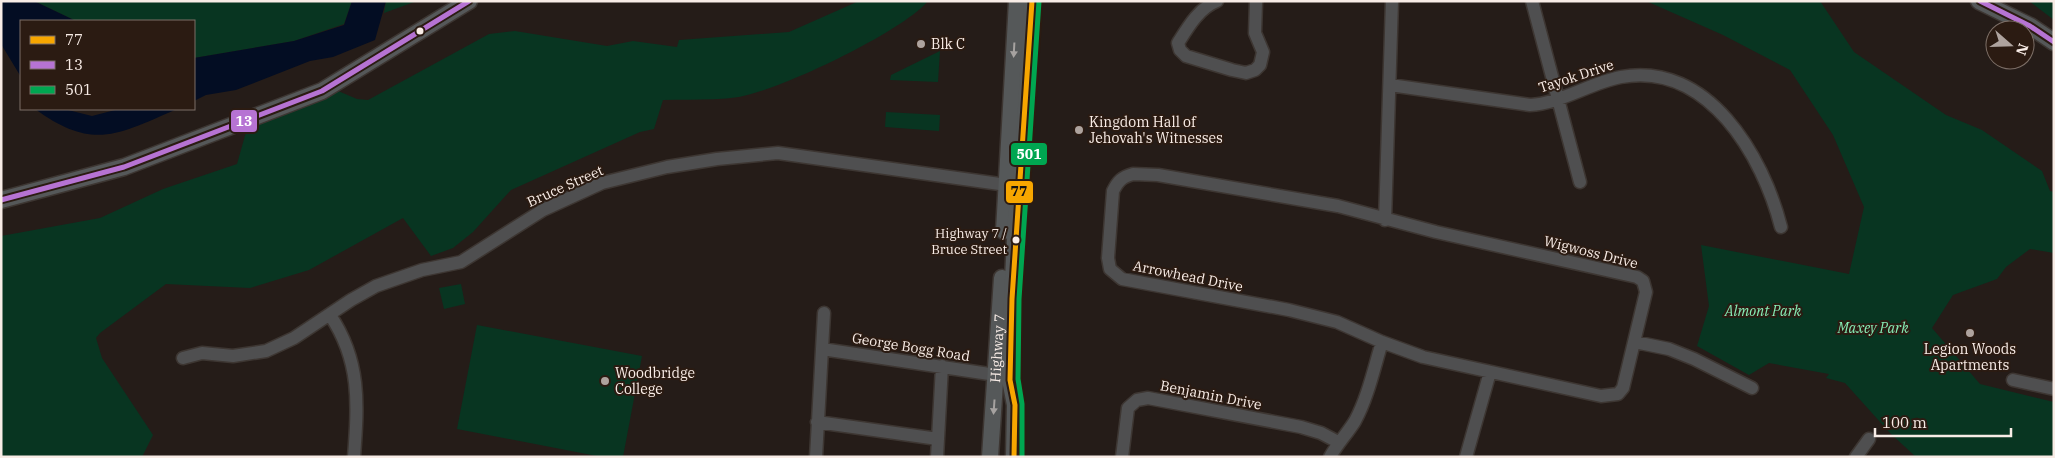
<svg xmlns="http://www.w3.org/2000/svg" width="2055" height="458" viewBox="0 0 2055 458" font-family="'IBM Plex Serif',serif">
	<rect width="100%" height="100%" fill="#251c18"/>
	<path fill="#083521" d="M34,1H352L344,24L294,41L194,58V21H76Z
		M386,1H417L384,13Z
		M859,1H928C902,32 780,90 739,97C714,101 687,99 663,100L654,129L640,132L511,190L473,232L453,248L431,256L403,218L309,270L250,288L166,284L100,333L96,338L102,358L153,435L142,457H1V236L100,218L163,189L237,164L248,125L324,85L357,99L368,100L489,34L515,31L607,46L633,41L677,47L679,40L789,32Z
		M1646,1H1820L1854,52L1946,115L1982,130L2042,171L2050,191L2054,192V253L2030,249L2006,267L1997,279L1953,295L1932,328L1980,384L2054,402V457H1916L1890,433L1845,383L1826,378L1829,374L1769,363L1749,375L1697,346L1709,306L1701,245L1849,274L1864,207L1833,135L1790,70L1723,35Z
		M2029,1H2054V20Z
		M940,51L938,82L890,80L891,75Z
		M886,112L940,115L939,131L885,127Z
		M461,284L465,304L444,309L439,288Z
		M477,325L642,356L623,457H602L457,429Z"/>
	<path fill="#030d23" d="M1,1H34L76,21H21V77L1,44Z
		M352,1H386L375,40L333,57L310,61L236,90L206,95L194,101V58L294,41L344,25Z
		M35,109H64L92,116L119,109H177C117,135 93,151 35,109Z"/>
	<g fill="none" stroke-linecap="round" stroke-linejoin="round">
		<defs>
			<path id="minor" d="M1217,1C1199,8 1188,27 1178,43L1180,50L1186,56L1232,70L1246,73L1255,70L1260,65L1263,52L1255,33L1256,2
				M1532,1L1580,182
				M1390,85L1530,105C1559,104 1590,83 1621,77C1708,61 1763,156 1781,227
				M1133,174L1158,175L1338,206L1436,232L1637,277L1643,281L1646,292L1623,388L1618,394L1601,396L1423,357L1382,342L1337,322L1289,310L1122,279L1110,269L1108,258L1113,191C1118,181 1122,177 1133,174Z
				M1385,220L1392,1
				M330,315C361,361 358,404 354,457
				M1635,342L1669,349L1694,359L1752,388
				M822,349L996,375
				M183,358L202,353L233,356L266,351L294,338L351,300L376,286L422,270L461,262L543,210L602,183L667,167L717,159L778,153L1014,186
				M2013,380L2054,389
				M817,422L938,439
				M816,457L824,313
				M937,457L942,366
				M1122,457L1128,408L1137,400L1148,398L1301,427L1321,433L1338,442
				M1330,457C1337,444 1347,434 1355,421C1368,397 1374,368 1382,342
				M1466,457L1490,372
				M1856,457L1869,439"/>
			<g id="major">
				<path d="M1979,1L2030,26L2054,42"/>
				<path d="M1,200L124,167L322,91L469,1"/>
				<path d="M1004,231L1017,1"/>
				<path id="s1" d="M990,457L1002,278"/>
				<path d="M1014,457L1015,405L1010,380L1012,299L1016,219L1023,161L1032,1"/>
			</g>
		</defs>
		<use href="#minor" stroke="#3d3632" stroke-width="15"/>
		<use href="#major" stroke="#3d3632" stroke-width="19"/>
		<use href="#minor" stroke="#4f4f50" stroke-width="12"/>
		<use href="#major" stroke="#555859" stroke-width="16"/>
		<defs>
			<path id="bus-1" d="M1014,457L1015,405L1010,380L1012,299L1032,1"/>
			<path id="bus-2" d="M1980,1L2030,26L2054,42
				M1,200L124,167L322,91L469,1"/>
			<path id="bus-3" d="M1022,457V404L1018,379L1019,299L1039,1"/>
		</defs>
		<use href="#bus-1" stroke="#2b1b12" stroke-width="9"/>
		<use href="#bus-2" stroke="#2b1b12" stroke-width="9"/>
		<use href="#bus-3" stroke="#2b1b12" stroke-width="9"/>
		<use href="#bus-1" stroke="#f7a600" stroke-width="5"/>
		<use href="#bus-2" stroke="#b673d3" stroke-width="5"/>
		<use href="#bus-3" stroke="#00a651" stroke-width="5"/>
	</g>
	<defs><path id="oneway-solid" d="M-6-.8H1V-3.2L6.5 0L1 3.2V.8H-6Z" transform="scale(1.25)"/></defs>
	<g fill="#a6a2a0">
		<use href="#oneway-solid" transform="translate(1014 50) rotate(93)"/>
		<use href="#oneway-solid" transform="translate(994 407) rotate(94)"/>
	</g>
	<g fill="#f8ece6" stroke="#2b1b12" stroke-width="2">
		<circle cx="420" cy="31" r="4.5"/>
		<circle cx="1016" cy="240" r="4.5"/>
	</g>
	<g fill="#aea39e" stroke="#2b1b12" stroke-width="2">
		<circle cx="921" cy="44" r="5"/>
		<circle cx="1079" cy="130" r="5"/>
		<circle cx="1970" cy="333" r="5"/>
		<circle cx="605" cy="381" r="5"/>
	</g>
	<g text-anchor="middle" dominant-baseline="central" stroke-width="4" stroke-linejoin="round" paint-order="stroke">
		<g font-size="13" fill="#f8ece6" stroke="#2b1b12" text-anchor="end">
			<text x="1007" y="233">Highway 7 /<tspan x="1007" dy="16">Bruce Street</tspan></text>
		</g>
		<g font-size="14" fill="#f8ece6" stroke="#2b1b12" text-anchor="start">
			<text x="931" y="44">Blk C</text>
			<text x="1089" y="122">Kingdom Hall of<tspan x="1089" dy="16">Jehovah's Witnesses</tspan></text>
			<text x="1970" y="349" text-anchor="middle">Legion Woods<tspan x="1970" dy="16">Apartments</tspan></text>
			<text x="615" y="373">Woodbridge<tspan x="615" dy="16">College</tspan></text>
		</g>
		<g font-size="14" fill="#f8ece6" stroke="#2b1b12">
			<text transform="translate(1576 76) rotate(-18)">Tayok Drive</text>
			<text transform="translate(565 186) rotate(-24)">Bruce Street</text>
			<text transform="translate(1591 252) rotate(14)">Wigwoss Drive</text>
			<text transform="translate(1188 276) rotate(11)">Arrowhead Drive</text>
			<text transform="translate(911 347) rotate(9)">George Bogg Road</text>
			<text stroke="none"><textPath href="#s1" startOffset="109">Highway 7</textPath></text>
			<text transform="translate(1211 395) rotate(11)">Benjamin Drive</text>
		</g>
		<g font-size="14" font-style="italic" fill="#87edb6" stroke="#2b1b12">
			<text x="1763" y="311">Almont Park</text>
			<text x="1873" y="328">Maxey Park</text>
		</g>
	</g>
	<g stroke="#2b1b12" stroke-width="2">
		<rect x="230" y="109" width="28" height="24" rx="5" fill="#b673d3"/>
		<rect x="1010" y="142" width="38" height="24" rx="5" fill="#00a651"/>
		<rect x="1005" y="180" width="29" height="24" rx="5" fill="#f7a600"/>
	</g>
	<g font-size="14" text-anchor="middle" font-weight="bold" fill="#fff">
		<text x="244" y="126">13</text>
		<text x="1029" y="159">501</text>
	</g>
	<g font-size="14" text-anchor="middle" font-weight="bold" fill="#111">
		<text x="1019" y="196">77</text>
	</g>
	<rect width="2055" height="458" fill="none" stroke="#f8ece6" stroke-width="5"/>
	<rect x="20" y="20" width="175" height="90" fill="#2b1b12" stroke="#7d6f67"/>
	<rect x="30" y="36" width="25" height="8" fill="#f7a600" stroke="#7d6f67"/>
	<text x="65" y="45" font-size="15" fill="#f8ece6">77</text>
	<rect x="30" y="61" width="25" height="8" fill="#b673d3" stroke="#7d6f67"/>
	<text x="65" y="70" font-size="15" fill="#f8ece6">13</text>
	<rect x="30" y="86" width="25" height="8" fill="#00a651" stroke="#7d6f67"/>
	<text x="65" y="95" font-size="15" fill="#f8ece6">501</text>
	<g transform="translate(2010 45) rotate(110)"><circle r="24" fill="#2b1b12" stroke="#7d6f67"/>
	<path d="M0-4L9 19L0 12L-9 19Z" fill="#aea39e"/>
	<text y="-8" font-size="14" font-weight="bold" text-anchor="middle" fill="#f8ece6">N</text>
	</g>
	<path d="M1875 428v8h136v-8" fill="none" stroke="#f8ece6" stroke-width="2.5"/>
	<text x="1882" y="428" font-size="15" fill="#f8ece6" stroke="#2b1b12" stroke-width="4" paint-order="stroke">100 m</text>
</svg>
